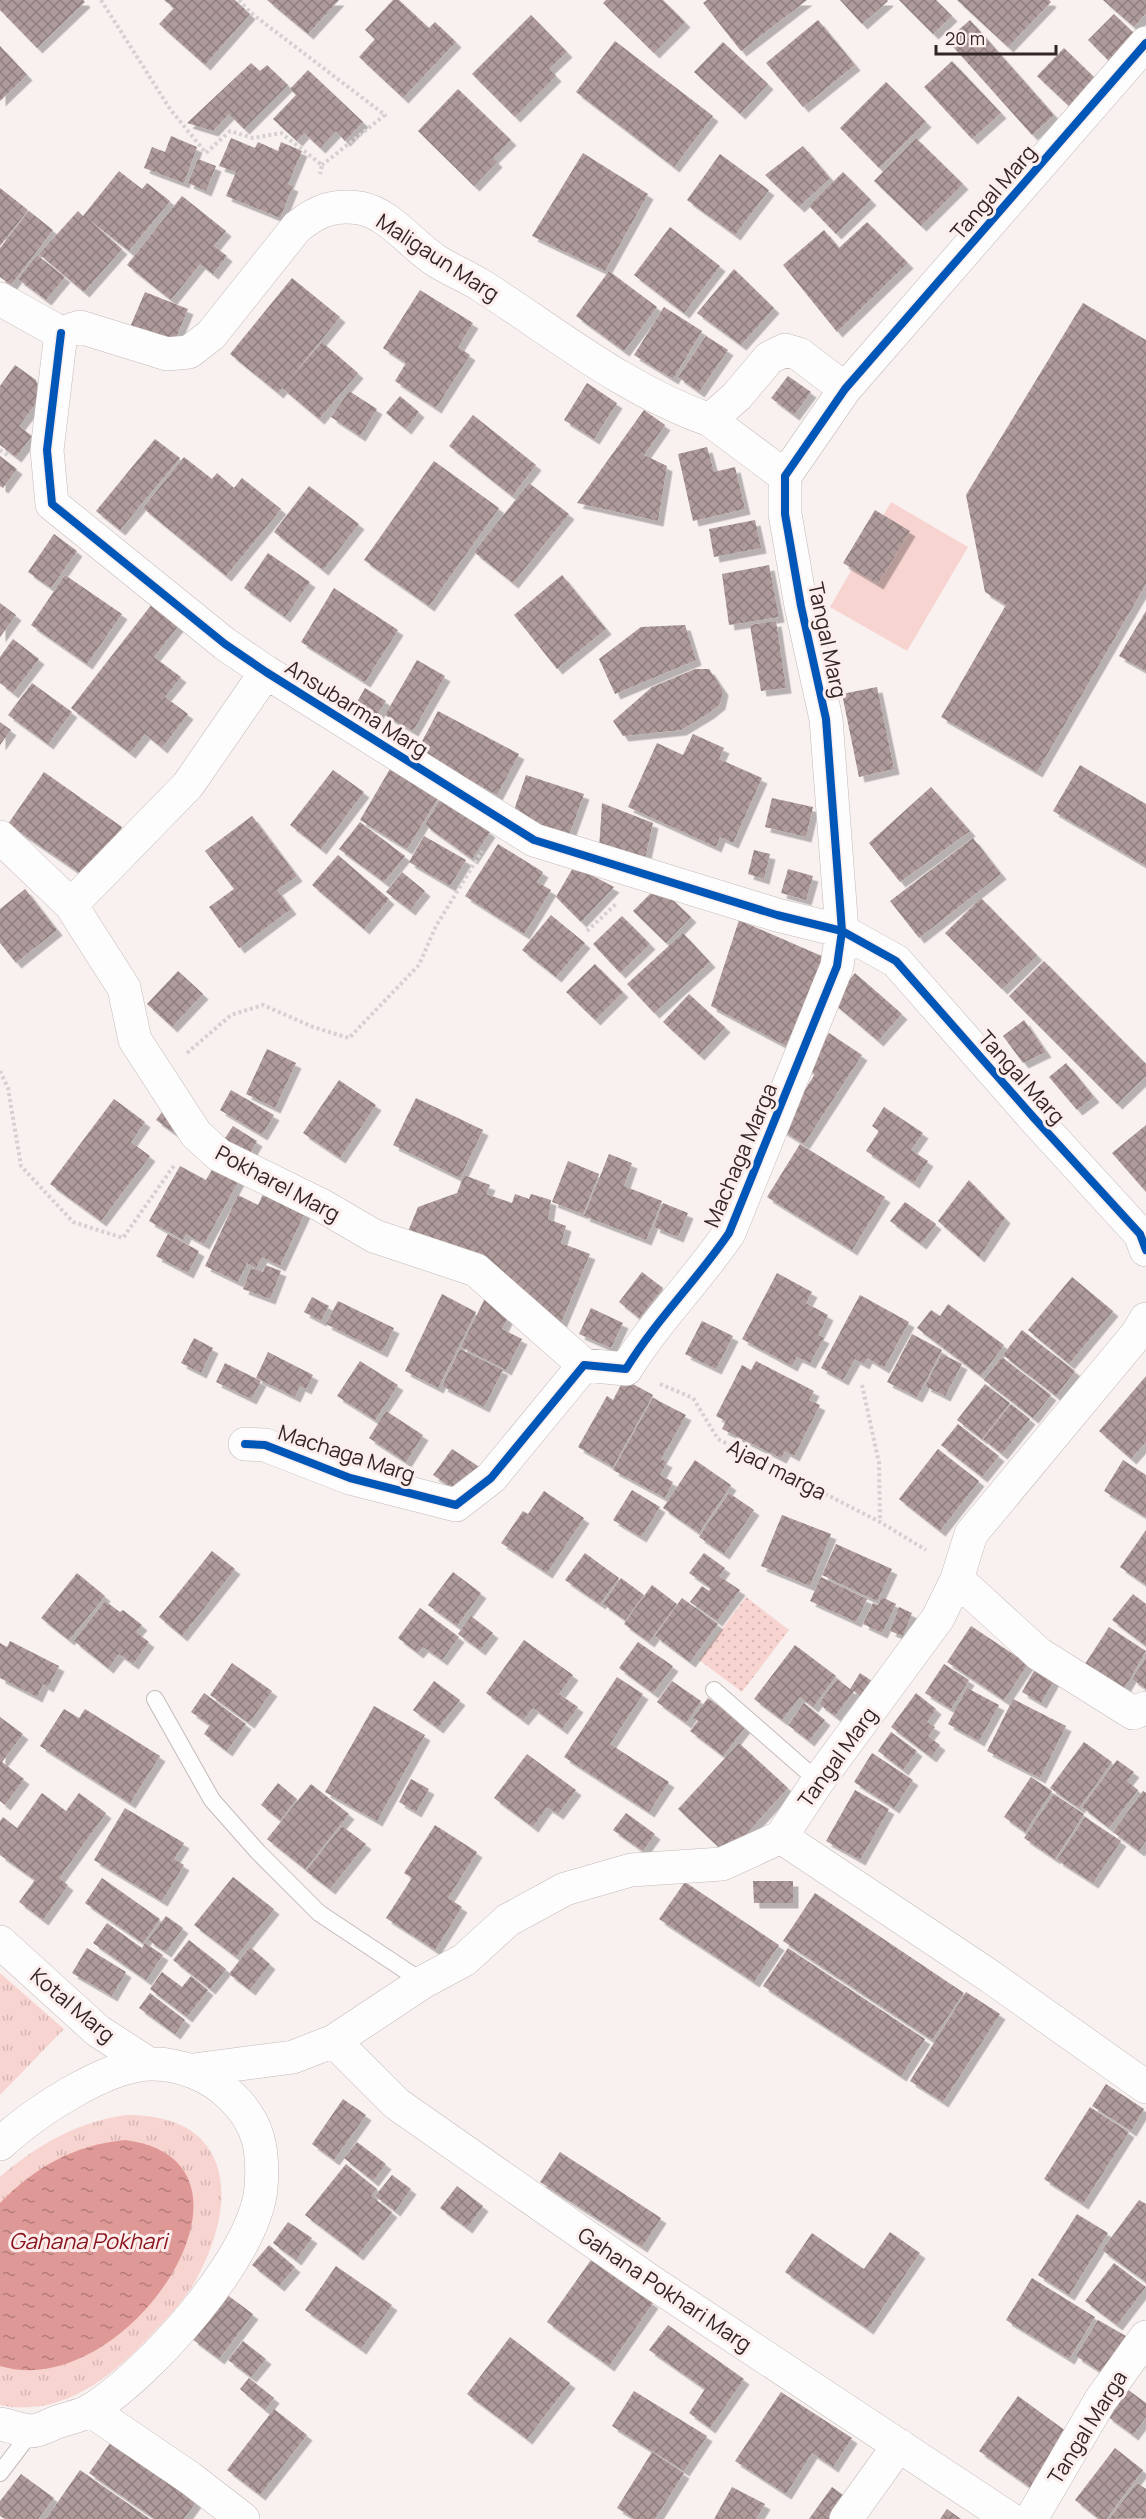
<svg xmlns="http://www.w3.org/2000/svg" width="1146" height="2519" viewBox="0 0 1146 2519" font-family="Manrope,sans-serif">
	<defs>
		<pattern id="grass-dots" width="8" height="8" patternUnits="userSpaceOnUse" patternTransform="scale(1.5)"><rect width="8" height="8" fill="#f8d4d1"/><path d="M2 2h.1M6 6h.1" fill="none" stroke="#d5b6b3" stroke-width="1.8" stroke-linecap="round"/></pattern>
		<pattern id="park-tufts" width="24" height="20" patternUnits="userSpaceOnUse" patternTransform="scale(1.5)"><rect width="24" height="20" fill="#f8d4d1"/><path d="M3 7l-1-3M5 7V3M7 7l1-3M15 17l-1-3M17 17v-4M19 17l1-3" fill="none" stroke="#d5b6b3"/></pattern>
		<pattern id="water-ripples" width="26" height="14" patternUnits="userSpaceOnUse" patternTransform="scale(1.5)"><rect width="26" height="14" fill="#de9895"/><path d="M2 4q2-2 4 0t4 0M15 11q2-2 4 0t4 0" fill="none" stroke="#b57c79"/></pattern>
		<pattern id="building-cross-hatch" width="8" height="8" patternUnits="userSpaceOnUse" patternTransform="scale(1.5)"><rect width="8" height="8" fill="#af9b9b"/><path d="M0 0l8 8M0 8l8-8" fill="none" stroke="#8f7e7e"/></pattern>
		<filter id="shadow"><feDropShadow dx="5.5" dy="5.5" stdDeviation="0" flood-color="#0004"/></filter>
	</defs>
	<rect width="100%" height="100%" fill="#f8f1f0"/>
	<path fill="url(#grass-dots)" d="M746,1597L789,1630L742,1692L699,1660Z"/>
	<path fill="url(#park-tufts)" d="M0,1973L64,2029L0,2095Z
		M126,2115C229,2114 240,2194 200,2272C188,2297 169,2316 150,2336C111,2378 60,2418 0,2405V2177C37,2145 77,2122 126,2115Z"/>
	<path fill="#f8d4d1" d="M891,502L968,547L907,651L830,607Z"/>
	<path fill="url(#water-ripples)" d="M125,2140C287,2161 127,2405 0,2366V2203C35,2167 74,2145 125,2140Z"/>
	<path fill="url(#building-cross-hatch)" filter="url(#shadow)" d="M0,0H83L85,2L37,48L0,10Z
		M164,0H235L250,14L205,65L159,24L174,8Z
		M267,0H339L308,34Z
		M393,0H399L429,28L435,22L456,42L403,98L359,57L375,39L365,30Z
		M606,0H663L685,22L654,53L603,3Z
		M707,0H807L741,51L703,3Z
		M840,0H887L888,1L862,24Z
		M899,0H936L952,16L933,34Z
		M957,0H1049L1051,2L1008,47Z
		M1103,0H1146V13L1134,27Z
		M1114,14L1138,37L1112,64L1088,40Z
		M531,15L567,52L549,69L556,76L515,117L472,74Z
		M818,20L855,65L803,107L766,63Z
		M970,20L1054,115L1032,135L947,40Z
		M615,41L713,116L674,167L576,92Z
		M723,42L768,84L740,114L694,72Z
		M0,46L27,75L0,101Z
		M1064,48L1096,79L1069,106L1037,76Z
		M952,61L1001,113L972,139L924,87Z
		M251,63L260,71L267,65L288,85L244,129L229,114L213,131L187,123Z
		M308,70L363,122L345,141L336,131L320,148L304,133L297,141L273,119L296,95L290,89Z
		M886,82L926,122L879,168L840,128Z
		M458,89L511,140L493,158L497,162L474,186L418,131Z
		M171,136L197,147L184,183L144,168L152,147L165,152Z
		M231,138L255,148L258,142L278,151L281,142L302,151L288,184L293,186L280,218L226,196L236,172L219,166Z
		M916,138L963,184L921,226L874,181Z
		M803,146L830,178L799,207L765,175Z
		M583,153L648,194L605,271L532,236Z
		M720,154L769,190L735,235L687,200Z
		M198,159L216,166L206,191L188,183Z
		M119,171L142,189L147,183L170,201L129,251L87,218L122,249L84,292L39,254L78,211L83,216Z
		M843,172L871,200L836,234L809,206Z
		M0,188L28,210L0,246Z
		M182,196L226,231L214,246L227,256L213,274L200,264L171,300L127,265Z
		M29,211L53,230L11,285L0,277V248Z
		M867,222L908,263L837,332L783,265L824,230L839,248Z
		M670,227L720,266L684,313L634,275Z
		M37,255L65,277L46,300L18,279Z
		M734,269L774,308L741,345L697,313Z
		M609,271L657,307L624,351L576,316Z
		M292,278L340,317L289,380L322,342L358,373L319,419L282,388L278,393L230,354Z
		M420,290L473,323L458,347L470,355L436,408L395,381L406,363L383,348Z
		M145,292L188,309L173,345L130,327Z
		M1083,303L1146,340V584L1037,772L941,717L1006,605L985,592L966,495Z
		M664,307L702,331L673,379L634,355Z
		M706,336L728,350L699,392L678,377Z
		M15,365L36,380L40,398L19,426L32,436L16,457L0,445V386Z
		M788,376L811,392L794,415L771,398Z
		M587,383L617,403L594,439L564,420Z
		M349,391L377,409L360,436L331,417Z
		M400,396L419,412L406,429L386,413Z
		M644,410L665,425L644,455L667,466L658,521L577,503Z
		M473,415L536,465L512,496L449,446Z
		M155,439L180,458L120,530L96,511Z
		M707,447L714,472L735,467L745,509L693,521L678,454Z
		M0,456L17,469L3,488L0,486Z
		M184,457L212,479L217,473L234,488L242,478L281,509L226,576L143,508Z
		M434,461L499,508L429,606L364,560Z
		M529,483L569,514L513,583L474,552Z
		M309,486L359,524L323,570L274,532Z
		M875,510L910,531L878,584L843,563Z
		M755,520L761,548L714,557L709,529Z
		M54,534L77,551L51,588L28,572Z
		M268,553L310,582L285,617L244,588Z
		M769,565L779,617L729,625L722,574Z
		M65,575L122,614L87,664L31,625Z
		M562,575L606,629L557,669L514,615Z
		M334,588L398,630L365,682L301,642Z
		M0,603L16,615L0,637Z
		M152,604L179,625L154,657L181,677L165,697L188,714L162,748L145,734L130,753L71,708Z
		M1146,611V671L1119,656Z
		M776,621L786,688L761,691L750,625Z
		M685,625L696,660L615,694L599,659L641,627Z
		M13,639L39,659L13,693L0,683V657Z
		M417,660L445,676L413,731L385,715Z
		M695,669H709L723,690L720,704L709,713L681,730L623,736L613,721L652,687Z
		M32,683L72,712L48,744L8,715Z
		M877,687L894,769L859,777L842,694Z
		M365,688L386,701L377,715L357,702Z
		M438,711L519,754L497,795L417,751Z
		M0,722L11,730L0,745Z
		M693,734L724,748L719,759L762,778L733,843L720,837L716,847L628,807L657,743L683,755Z
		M1080,765L1146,804V866L1053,811Z
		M390,769L438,798L407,849L360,820Z
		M333,770L364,792L321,849L290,825Z
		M44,772L122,827L87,878L8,824Z
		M526,775L584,794L566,844L512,816Z
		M931,787L970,831L900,882L869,843Z
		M441,798L490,832L472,859L425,825Z
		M772,798L813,807L806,837L765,827Z
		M602,803L653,823L644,863L599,849Z
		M252,816L297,876L277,890L291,909L239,948L209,907L234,889L205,851Z
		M360,822L405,856L384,882L339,849Z
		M424,836L466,860L450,886L409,862Z
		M973,838L1001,874L919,938L890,901Z
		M498,844L543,872L537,882L551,890L524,934L465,896Z
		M754,850L770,854L764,879L748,874Z
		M338,855L389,899L364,929L312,885Z
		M574,866L614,887L581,922L556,897Z
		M788,869L813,876L806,900L781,893Z
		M402,872L425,891L410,910L386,892Z
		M658,886L691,917L666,943L633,911Z
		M25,889L57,930L16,963L0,943V909Z
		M981,898L1037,955L1002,989L945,933Z
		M551,915L585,943L556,977L522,950Z
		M622,916L650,944L620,973L593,944Z
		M739,920L824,957L786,1046L711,1006Z
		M683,933L710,962L654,1013L627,984Z
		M1044,961L1146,1064V1076L1117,1104L1009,996Z
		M595,964L623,992L595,1020L566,992Z
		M178,971L203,994L172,1027L147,1004Z
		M855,973L902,1014L878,1041L831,1001Z
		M689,994L725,1027L699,1055L663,1022Z
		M1024,1020L1046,1052L1023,1063L1003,1036Z
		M829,1033L862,1055L804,1144L780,1129L815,1074L806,1068Z
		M267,1049L296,1063L275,1108L246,1094Z
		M1066,1063L1094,1097L1077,1110L1049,1077Z
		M339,1080L376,1105L340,1158L303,1133Z
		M231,1090L274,1115L262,1135L220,1110Z
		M416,1098L483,1130L460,1178L393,1145Z
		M114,1099L145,1122L131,1142L150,1156L101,1221L50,1184Z
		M167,1105L183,1117L173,1132L156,1120Z
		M884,1107L923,1133L911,1150L928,1161L914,1183L866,1151L879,1131L872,1126Z
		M1146,1125V1192L1112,1153Z
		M233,1126L257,1141L248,1157L223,1141Z
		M800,1144L885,1197L852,1250L767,1197Z
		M609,1154L632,1163L624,1186L662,1201L646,1240L584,1216Z
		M568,1161L599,1174L583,1214L552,1202Z
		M180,1166L206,1180L214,1166L239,1180L204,1244L186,1234L183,1240L149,1221Z
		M464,1175L490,1185L486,1194L512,1203L515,1194L529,1199L531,1194L551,1200L548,1219L566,1226L561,1243L590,1254L561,1323L407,1234L418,1207L457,1193Z
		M969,1180L1005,1218L979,1257L938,1221Z
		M267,1186L308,1206L280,1266L262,1257L256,1268L247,1263L238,1282L205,1266L238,1195L258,1205Z
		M905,1202L936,1224L921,1244L890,1221Z
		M663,1203L688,1213L678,1237L654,1227Z
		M168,1234L199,1251L188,1273L156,1256Z
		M265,1265L281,1271L270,1299L243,1289L251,1268L263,1272Z
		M642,1272L663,1288L639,1318L619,1302Z
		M777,1273L812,1292L806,1303L828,1315L818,1335L824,1338L810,1363L797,1357L792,1366L742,1339Z
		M1072,1277L1113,1311L1069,1364L1028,1330Z
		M442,1294L476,1312L438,1388L405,1371Z
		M487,1294L513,1307L502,1329L522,1339L506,1370L461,1347Z
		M860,1295L909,1322L884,1368L867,1358L864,1364L855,1359L843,1380L821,1368Z
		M312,1297L329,1306L321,1321L304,1312Z
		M338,1301L394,1328L382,1352L326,1324Z
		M948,1304L1004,1345L981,1376L917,1328L931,1310L940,1316Z
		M591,1308L623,1323L611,1348L579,1334Z
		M702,1321L733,1336L716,1369L685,1354Z
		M1022,1330L1075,1371L1056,1396L1003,1355Z
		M912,1334L942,1350L917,1397L887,1382Z
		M194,1338L213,1348L201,1373L181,1363Z
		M460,1349L503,1370L484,1407L442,1386Z
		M268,1352L313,1375L306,1389L300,1386L295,1397L256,1378Z
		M942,1354L962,1364L945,1396L925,1386Z
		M1002,1357L1051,1395L1033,1418L984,1380Z
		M360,1361L398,1385L375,1420L337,1396Z
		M756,1361L814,1391L809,1400L820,1405L794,1456L785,1451L781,1458L722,1429L726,1421L716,1416L742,1365L751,1370Z
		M225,1363L261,1381L251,1399L216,1382Z
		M1146,1376V1442L1131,1459L1099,1431Z
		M624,1379L653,1395L613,1467L578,1447L607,1396L613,1400Z
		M985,1384L1010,1403L982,1439L957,1420Z
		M653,1398L686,1415L661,1459L667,1462L660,1475L673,1482L665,1498L613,1470Z
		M1011,1404L1030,1419L1002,1454L983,1439Z
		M386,1411L423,1435L406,1462L369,1438Z
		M958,1424L999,1456L982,1477L941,1445Z
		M452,1449L478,1466L460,1493L433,1475Z
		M938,1449L979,1481L940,1531L899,1499Z
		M695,1460L731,1485L699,1533L663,1508Z
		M1123,1460L1146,1475V1517L1104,1491Z
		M632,1490L660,1507L641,1537L613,1520Z
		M544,1491L584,1518L547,1573L501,1543L523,1511L528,1514Z
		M729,1493L754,1510L724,1554L699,1537Z
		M782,1515L831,1534L810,1586L761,1566Z
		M1146,1530V1585L1120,1567Z
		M836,1544L892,1569L877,1601L822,1575Z
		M212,1551L235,1569L182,1636L159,1617Z
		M585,1553L619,1578L600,1604L565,1580Z
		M704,1553L725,1568L719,1576L740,1590L717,1621L690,1602L702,1586L709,1591L711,1588L689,1573Z
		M453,1572L481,1593L457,1626L428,1605Z
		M77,1573L105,1596L69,1640L41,1618Z
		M821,1577L867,1599L856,1622L810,1601Z
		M621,1578L644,1595L625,1620L603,1604Z
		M652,1585L677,1604L649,1642L624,1624Z
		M1133,1594L1146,1604V1646L1112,1620Z
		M882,1597L896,1604L882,1633L863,1624L873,1603L878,1605Z
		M682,1598L718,1624L690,1662L655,1636Z
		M105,1601L120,1612L123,1610L142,1625L136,1632L149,1642L133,1664L119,1654L108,1668L74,1641Z
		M899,1607L912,1613L903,1636L890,1631Z
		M420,1608L459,1637L442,1660L423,1647L418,1653L398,1638Z
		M471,1616L493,1633L480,1650L458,1634Z
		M971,1626L1028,1664L1004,1700L947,1662Z
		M1109,1627L1146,1651L1124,1689L1085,1664Z
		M524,1640L573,1675L559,1694L578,1707L562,1729L533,1708L523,1720L486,1693Z
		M10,1641L59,1666L48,1687L43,1684L37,1697L0,1678V1643L7,1647Z
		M638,1642L673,1666L653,1693L619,1668Z
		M795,1645L836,1676L813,1707L800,1697L782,1720L754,1699Z
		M1146,1658V1689L1132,1679Z
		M232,1663L272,1691L249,1723L210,1695Z
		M944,1664L969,1680L951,1709L925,1693Z
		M1035,1669L1054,1680L1041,1703L1022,1692Z
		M860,1673L872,1681L861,1697L854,1691L835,1716L819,1704L837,1679L850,1689Z
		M617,1677L643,1694L610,1744L669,1782L649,1812L564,1757Z
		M434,1681L460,1700L438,1728L413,1710Z
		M672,1681L701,1701L686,1723L657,1702Z
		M967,1688L999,1705L979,1741L948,1724Z
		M204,1693L246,1724L227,1751L204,1734L210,1725L191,1712Z
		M916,1693L936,1709L927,1722L935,1727L928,1736L940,1745L931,1757L891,1727Z
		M708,1698L746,1726L723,1756L690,1731L698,1721L693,1718Z
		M1013,1699L1066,1726L1040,1778L987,1751Z
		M804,1703L825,1720L809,1741L788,1725Z
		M374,1706L425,1735L377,1821L325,1792Z
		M64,1709L79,1718L85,1709L160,1756L130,1803L40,1746Z
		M0,1717L23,1734L2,1762L24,1779L5,1805L0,1801Z
		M891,1732L917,1751L903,1770L878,1751Z
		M1084,1742L1112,1762L1079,1808L1050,1788Z
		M739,1743L788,1788L727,1855L678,1809Z
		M872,1753L913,1780L894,1808L854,1782Z
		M527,1754L576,1790L558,1814L547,1807L533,1827L494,1798Z
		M1117,1760L1134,1772L1127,1781L1138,1790L1109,1828L1082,1807Z
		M1031,1777L1052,1791L1025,1832L1004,1817Z
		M411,1779L429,1789L416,1812L399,1802Z
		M278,1783L297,1799L280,1820L261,1805Z
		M311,1784L349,1814L305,1869L267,1839Z
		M855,1790L889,1809L860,1860L826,1841Z
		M1143,1791L1146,1793V1841L1139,1851L1113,1832Z
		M42,1793L66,1811L79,1793L106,1813L59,1878L68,1885L43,1920L19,1902L35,1880L0,1855V1821L3,1817L17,1828Z
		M1054,1794L1084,1814L1055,1859L1024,1838Z
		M125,1808L184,1843L174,1859L184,1865L162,1901L94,1860Z
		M626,1813L655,1834L643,1851L613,1830Z
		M1085,1817L1121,1841L1093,1883L1057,1860Z
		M435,1825L477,1852L448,1898L462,1907L435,1950L386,1918L412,1878L404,1873Z
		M342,1826L366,1844L330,1889L306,1871Z
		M233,1877L274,1909L236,1957L194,1925Z
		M102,1878L160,1919L143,1943L85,1903Z
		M753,1881H793V1903H754Z
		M685,1882L779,1945L754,1982L659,1919Z
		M815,1893L964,1993L932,2040L783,1941Z
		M166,1916L183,1928L166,1952L148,1940Z
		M107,1923L142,1948L145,1943L163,1955L146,1980L93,1943Z
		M189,1940L226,1969L210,1989L173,1960Z
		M250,1947L270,1964L250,1990L229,1974Z
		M87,1948L126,1972L112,1996L72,1973Z
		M788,1948L925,2039L901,2076L763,1986Z
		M162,1972L182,1987L191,1976L208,1990L187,2017L150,1989Z
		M966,1992L1000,2014L943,2102L910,2081Z
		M150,1993L185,2020L175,2034L139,2008Z
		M1106,2084L1144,2109L1131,2131L1092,2106Z
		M343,2099L366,2115L334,2160L312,2144Z
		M1090,2107L1129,2132L1083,2204L1044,2179Z
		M357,2142L386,2164L373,2181L344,2158Z
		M560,2152L661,2218L642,2247L540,2182Z
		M346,2164L377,2189L371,2196L392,2212L358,2255L305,2215Z
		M392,2175L411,2189L395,2211L375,2196Z
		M457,2186L483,2206L467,2228L440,2208Z
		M1139,2200L1146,2204V2282L1102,2250Z
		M1077,2214L1108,2233L1069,2295L1038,2275Z
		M288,2222L312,2238L296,2260L273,2243Z
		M890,2232L920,2253L868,2329L785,2272L812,2233L864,2269Z
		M269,2245L295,2267L279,2286L252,2265Z
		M591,2260L653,2303L609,2366L547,2322Z
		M1114,2263L1146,2287L1117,2325L1085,2301Z
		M336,2266L392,2305L361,2349L305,2310Z
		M1032,2278L1095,2317L1069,2359L1006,2320Z
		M226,2294L253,2314L219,2359L192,2339Z
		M1098,2320L1126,2336L1103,2373L1076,2356Z
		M668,2325L744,2379L710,2428L689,2413L705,2389L649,2350Z
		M510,2337L570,2383L527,2439L467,2394Z
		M243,2341L266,2359L251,2377L228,2360Z
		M249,2378L274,2398L265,2410L240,2389Z
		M1127,2389L1146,2403V2417L1133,2435L1107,2416Z
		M634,2391L707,2436L684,2471L612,2426Z
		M781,2392L852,2438L833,2467L812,2453L786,2494L735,2461Z
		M1018,2396L1070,2434L1031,2488L979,2451Z
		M274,2409L307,2435L260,2495L227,2470Z
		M113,2439L198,2499L184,2519H155L89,2473Z
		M1115,2448L1143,2470L1106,2519H1099L1075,2500Z
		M652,2452L684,2473L655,2519H635L617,2508Z
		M80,2470L150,2519H46Z
		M21,2474L54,2498L38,2519H5L0,2516V2501Z
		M1137,2483L1146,2489V2518L1109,2519Z
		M732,2487L765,2504L756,2519H714Z
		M832,2487L850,2500L836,2519H809Z
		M947,2509L961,2519H940Z"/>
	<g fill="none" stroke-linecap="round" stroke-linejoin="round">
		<defs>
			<path id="service" d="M714,1690L818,1781
				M155,1699L212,1800L258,1852L319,1913L423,1982
				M0,2473L32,2431"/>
			<path id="minor" d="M1146,43L845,389L785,476V514L801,606L826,719L842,931L896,961L1034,1118L1140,1234L1146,1250
				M0,299L61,333L80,327L167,354L189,352L211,335L297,227C317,211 333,204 360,208C391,214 412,246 438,262C453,271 468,277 482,286C557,334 625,390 710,420L737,396L769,358L785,350L799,354L845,389
				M61,333L47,450L52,504L225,644L266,672L534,840L777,915L842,931L837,966L729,1233C697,1280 656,1320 626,1369L584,1365L491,1478L456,1505L350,1478L265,1445L245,1444
				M710,420L785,476
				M266,672L188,785L71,905L124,988L135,1040L196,1134L219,1155L321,1205L374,1236L476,1270L584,1365
				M0,837L71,905
				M1146,1319L1137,1334L971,1534L957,1579L938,1618L818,1781L781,1837L991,1977L1146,2087
				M957,1579L1039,1654L1133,1713L1146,1708
				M0,1942L98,2031L149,2064
				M334,2041L397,2104L650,2281L1010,2519
				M193,2070L293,2057L334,2041L423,1982L464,1960L508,1920L565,1889L631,1870L722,1864L781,1837
				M0,2144C32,2114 105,2065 150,2064C180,2063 211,2076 232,2097C259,2123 264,2150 261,2188C255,2257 149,2374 91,2410C81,2416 68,2418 57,2422C49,2425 39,2431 31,2431C21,2430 10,2426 0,2424
				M90,2410L190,2478L243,2519
				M846,2519L899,2445
				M1031,2519L1100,2401L1146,2337"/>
		</defs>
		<use href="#service" stroke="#c3bab9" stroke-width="18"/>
		<use href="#minor" stroke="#c3bab9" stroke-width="34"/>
		<path stroke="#d5d1d1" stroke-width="4" stroke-dasharray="3 3" stroke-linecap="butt" d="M101,0L170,109L206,153L230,131L253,138L281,133L322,165L320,174
			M239,0L251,13L385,115L322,165
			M0,450L10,457
			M587,931L616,904
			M187,1053L231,1015L263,1005L313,1027L349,1038L419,965L436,926L482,851
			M0,1071L8,1088L21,1166L73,1222L123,1238L175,1164
			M660,1384L693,1398L718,1439L880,1522L926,1550
			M862,1385L879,1463L880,1522"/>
		<use href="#service" stroke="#fefdfd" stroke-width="16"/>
		<use href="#minor" stroke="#fefdfd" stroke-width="33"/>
		<defs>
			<path id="cycleway" d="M1146,43L845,389L785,476V514L801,606L826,719L842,931L896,961L1034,1118L1140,1234L1146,1250
				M61,333L47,450L52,504L225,644L266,672L534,840L777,915L842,931L837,966L729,1233C697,1280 656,1320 626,1369L584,1365L491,1478L456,1505L350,1478L265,1445L245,1444"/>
		</defs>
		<use href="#cycleway" stroke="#fceeec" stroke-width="11"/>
		<use href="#cycleway" stroke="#0057b8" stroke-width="8"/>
	</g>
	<g text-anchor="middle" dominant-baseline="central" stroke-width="6" stroke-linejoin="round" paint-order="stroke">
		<g font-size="21" fill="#332625" stroke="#fceeec">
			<text transform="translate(993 192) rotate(-49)">Tangal Marg</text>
			<text transform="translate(438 257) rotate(33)">Maligaun Marg</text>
			<text transform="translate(828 640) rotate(78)">Tangal Marg</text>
			<text transform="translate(357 708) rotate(32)">Ansubarma Marg</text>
			<text transform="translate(1022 1077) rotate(48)">Tangal Marg</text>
			<text transform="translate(740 1155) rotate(-67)">Machaga Marga</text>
			<text transform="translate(278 1183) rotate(28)">Pokharel Marg</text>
			<text transform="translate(347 1453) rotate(18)">Machaga Marg</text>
			<text transform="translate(777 1469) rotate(27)">Ajad marga</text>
			<text transform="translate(837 1757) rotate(-54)">Tangal Marg</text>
			<text transform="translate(73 2005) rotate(40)">Kotal Marg</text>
			<text transform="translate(665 2289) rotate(34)">Gahana Pokhari Marg</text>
			<text transform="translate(1087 2427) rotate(-58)">Tangal Marga</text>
		</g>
		<g font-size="22" font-style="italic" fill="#8b131e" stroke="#fceeec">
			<text x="88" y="2241">Gahana Pokhari</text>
		</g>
	</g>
	<path d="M936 45v9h120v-9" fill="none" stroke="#332625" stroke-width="3"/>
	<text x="945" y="45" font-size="18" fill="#332625" stroke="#fceeec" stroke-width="4.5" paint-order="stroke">20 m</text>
</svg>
